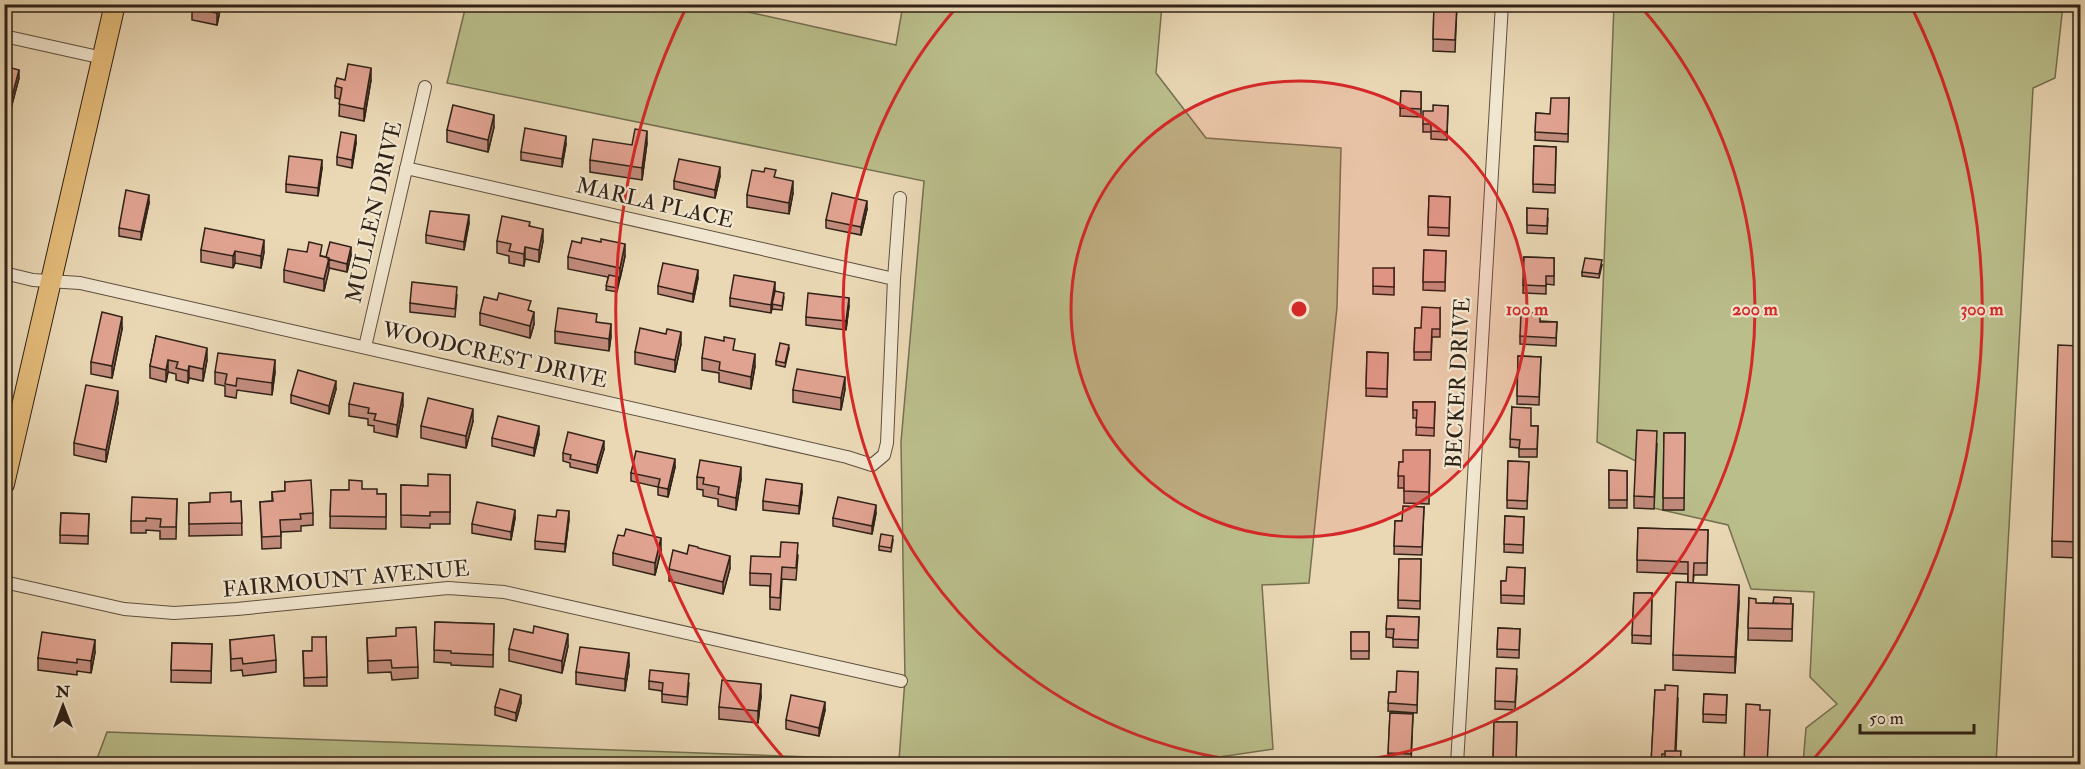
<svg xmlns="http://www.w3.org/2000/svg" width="2085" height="769" viewBox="0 0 2085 769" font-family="'IM FELL Double Pica',serif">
	<rect width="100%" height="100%" fill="#ead8b5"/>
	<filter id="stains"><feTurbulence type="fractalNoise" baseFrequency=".00333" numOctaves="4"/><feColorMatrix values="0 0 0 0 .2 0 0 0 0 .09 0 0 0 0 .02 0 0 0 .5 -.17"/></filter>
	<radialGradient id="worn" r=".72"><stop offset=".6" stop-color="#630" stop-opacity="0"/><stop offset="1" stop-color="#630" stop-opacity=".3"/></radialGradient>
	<path fill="#babe8b" stroke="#757051" stroke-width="1.5" d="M466,5H717L896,45L903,5H1162L1156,73L1206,138L1341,148L1337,307L1309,583L1262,585L1273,749L1172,764H95L107,732L899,760L905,679L901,442L924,181L447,83Z
		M1614,5H2063L2055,78L2033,88L1996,764H1803L1806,728L1837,704L1810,677L1814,592L1751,589L1728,525L1649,507L1642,464L1597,442Z"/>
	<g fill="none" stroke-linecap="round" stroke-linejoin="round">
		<defs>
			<path id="street" d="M4,36L103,58
				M406,168L894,279
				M4,273L33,280L80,283L847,457L872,465L884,455L887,443L894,279L900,198
				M365,347L425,87
				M4,582L124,609L174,613L237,609L448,588L504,592L901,681
				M1457,764L1502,4"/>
			<path id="primary" d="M4,484L115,4"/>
		</defs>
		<use href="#street" stroke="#5e503e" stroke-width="14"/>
		<use href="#primary" stroke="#302217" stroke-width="22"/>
		<use href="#street" stroke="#f1e6cf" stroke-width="12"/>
		<use href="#primary" stroke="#e5bc7a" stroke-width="20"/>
	</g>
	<path fill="#c28c7d" stroke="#302217" stroke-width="1.5" d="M192,4H227L226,11L220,10L217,25L192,20Z
		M244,4H265L264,9Z
		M1434,4H1457L1455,52L1433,51Z
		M4,66L19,78L10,112L4,111Z
		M345,80H371L364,121L339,116L340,99L335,98V86Z
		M1401,91L1421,92V117L1400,116Z
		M1569,98L1568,142L1535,140L1536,113L1550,114Z
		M1448,106L1447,140L1431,139V132H1423V124Z
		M494,127L488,152L447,142V130Z
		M356,143L352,168L337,165V157Z
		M647,143L642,180L590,172V160L632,145Z
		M566,144L562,167L521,160V152Z
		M1534,146L1556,147L1555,193L1533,192Z
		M322,168L318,196L286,192V184Z
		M720,176L715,198L674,189V181Z
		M776,178L793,193L789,214L747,207V195Z
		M1429,196L1450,197L1449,236L1428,235Z
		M149,203L141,240L119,236V228Z
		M1527,208L1548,218L1547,234L1527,233Z
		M867,209L861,235L826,228V220Z
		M469,223L464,250L426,243V235Z
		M530,226L543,241L539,262L525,259L524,266L509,263V256L497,253V241Z
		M201,250L264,252L261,268L235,263L233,268L201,262Z
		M1424,250L1446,251L1445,291L1423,290Z
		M307,252L326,257L351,255L347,272L329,268L324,291L284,282V270Z
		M625,256L617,292L606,290L608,277L568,269V257Z
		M1524,257L1554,258V285L1546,284V294L1523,293Z
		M1602,265L1599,278L1582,276V272Z
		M1394,268V295L1373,294V286Z
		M698,278L693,302L658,294V286Z
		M775,291L784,297L782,310L772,309L774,297L771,313L730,306V298Z
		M457,295L455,317L410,312V303Z
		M849,306L846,330L806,325V317Z
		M1440,308V337H1432L1431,360H1414L1415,328H1421Z
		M531,311L534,324L530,338L480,325V313Z
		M1540,321L1557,322L1556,346L1520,344V336Z
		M597,322L611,336L609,351L555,343V331Z
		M122,329L112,378L91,374V362Z
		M666,334L681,344L675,372L635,364V352Z
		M156,336L207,360L203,381L189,378L188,383L176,380V374L168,372L166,382L150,378V366Z
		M2080,346V558L2052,557V541Z
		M789,349L785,367L776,365V361Z
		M735,351L755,366L751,389L719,382V373L702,370V358Z
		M1367,352L1388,353L1387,397L1366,396Z
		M1518,356L1541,357L1539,405L1517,404Z
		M215,372H275L272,395L237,390L236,398L225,396V386L215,384Z
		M336,389L329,414L291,403V395Z
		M845,389L841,410L793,402V390Z
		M1413,402H1435L1434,436L1416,435L1417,418H1413Z
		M118,403L106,462L74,455V443Z
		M349,404L403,405L397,437L374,432V426L368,425V419L349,416Z
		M1512,407L1531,426H1538L1537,457H1519V448L1510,447Z
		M473,421L466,448L421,438V426Z
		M1664,433H1685L1684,510H1663Z
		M539,434L534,456L492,446V438Z
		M1657,443L1654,509L1634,508V496Z
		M604,449L597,473L570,467V463L563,461V453Z
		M1430,450L1429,504L1404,503V488H1398L1399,462H1403Z
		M1508,461L1529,462L1527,509L1507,508Z
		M675,467L668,497L658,495V487L631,481V473Z
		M1609,470L1627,471V508H1609Z
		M450,475V524H430V528L401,527V485L428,486Z
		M697,477L741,479L736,510L718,506V499L703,496V490L697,489Z
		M285,482L313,513V525L301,526V531L281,532V548L262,549L260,502L272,501V492L285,491Z
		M362,489L377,494H386V529L330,528L331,490H349Z
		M802,492L799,514L763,510V501Z
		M177,499L176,539H160V531L146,530V533H131V521Z
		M241,501L242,535L189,536V503Z
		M1424,507L1422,555L1394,554L1395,521H1402Z
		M61,513L89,514L88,544L60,543Z
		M876,513L872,534L833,526V518Z
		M1505,516L1524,517L1523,553L1504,552Z
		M515,518L511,540L472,533V524Z
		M569,519L565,552L535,549V541Z
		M1638,528L1708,530L1707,575H1694L1693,583L1739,601L1735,673L1673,670V655L1688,583V574L1637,572Z
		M893,540L891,552L879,550V546Z
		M661,550L655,575L613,565V553Z
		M687,554L730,568L723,594L669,581V569Z
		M798,555L796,580L782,579L780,610L770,609V586L750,585V573L780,557Z
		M1399,559H1421L1420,609L1398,608Z
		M1525,568L1524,604L1501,603V581H1506Z
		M1634,593H1652L1651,644L1632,643Z
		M1749,598L1756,603L1793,604L1792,641L1748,640Z
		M1387,616L1419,617L1418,648L1393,647V638L1386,637Z
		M435,622L494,624L493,667L451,665V663L434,662Z
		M1498,628L1520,629L1519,658L1497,657Z
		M1351,632H1369V659H1351Z
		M533,633L568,646L562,673L509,661V649Z
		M326,637L327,686H304L303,651H312Z
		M367,638L418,667V678L392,680L391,672L368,673Z
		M230,640L276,660V672L243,676L242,670L231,671Z
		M172,643L212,644L211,683L171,682Z
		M95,652L91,673L77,671V675L38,670V658Z
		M629,665L625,691L576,684V672Z
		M1418,672L1417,713L1388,711L1389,692H1396Z
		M1517,677L1515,710L1495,709V701Z
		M649,681L689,683L687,705L662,702V691L649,689Z
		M1655,690L1678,698L1676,751L1681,765H1651Z
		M1704,694L1727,695L1726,723L1703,722Z
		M761,696L758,723L719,719V707Z
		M521,703L516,721L495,715V707Z
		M825,710L819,736L786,729V720Z
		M1390,713L1413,714L1411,765L1388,761Z
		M1494,722H1517L1516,765H1493Z"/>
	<path fill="#9e7266" stroke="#302217" stroke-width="1.5" d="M219,4H220V10L217,25V13Z
		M371,68V80L364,121V109Z
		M19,70V78L10,112V104Z
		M494,115V127L488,152V140Z
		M647,131V143L642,180V168Z
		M356,135V143L352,168V160Z
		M566,136V144L562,167V159Z
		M322,160V168L318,196V188Z
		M720,167V176L715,198V190Z
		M793,181V193L789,214V203Z
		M149,195V203L141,240V232Z
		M867,201V209L861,235V227Z
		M469,215V223L464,250V242Z
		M543,229V241L539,262V250Z
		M264,240V252L261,268V256Z
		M625,244V256L620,279V268Z
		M351,247V255L347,272V264Z
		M525,247V259L524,266V254Z
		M235,251V263L233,268V256Z
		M329,258V270L324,291V279Z
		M698,270V278L693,302V294Z
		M775,282V291L771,313V305Z
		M849,298V306L846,330V321Z
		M534,312V324L530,338V326Z
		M122,317V329L112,378V366Z
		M611,324V336L609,351V339Z
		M681,332V344L675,372V360Z
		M207,348V360L203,381V369Z
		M755,354V366L751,389V377Z
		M168,360V372L166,382V370Z
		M275,360V372L272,395V383Z
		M189,366V378L188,383V371Z
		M845,377V389L841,410V398Z
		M336,381V389L329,414V406Z
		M118,391V403L106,462V450Z
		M403,393V405L397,437V425Z
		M473,409V421L466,448V436Z
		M539,426V434L534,456V448Z
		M604,441V449L597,473V465Z
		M675,459V467L668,497V489Z
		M741,467V479L736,510V498Z
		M802,484V492L799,514V506Z
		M876,505V513L872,534V526Z
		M515,510V518L511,540V532Z
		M569,511V519L565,552V544Z
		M661,538V550L655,575V563Z
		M730,556V568L723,594V582Z
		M1739,585V601L1735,673V657Z
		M568,634V646L562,673V661Z
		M95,640V652L91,673V661Z
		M629,653V665L625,691V679Z
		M761,684V696L758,723V711Z
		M521,695V703L516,721V713Z
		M825,702V710L819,736V728Z"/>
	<path fill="#e1a391" stroke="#302217" stroke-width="1.5" d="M192,4H219L217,13L192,8Z
		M1434,4H1457L1455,40L1433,39Z
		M348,64L371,68L364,109L339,104L342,88L335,86L337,78L345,80Z
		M4,66L19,70L10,104L4,103Z
		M1401,91L1421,92V109L1400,108Z
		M1551,98H1569L1568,134L1535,132L1536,113L1550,114Z
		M453,105L494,115L488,140L447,130Z
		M1433,105L1448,106L1447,132L1431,131V124H1423V111H1433Z
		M525,128L566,136L562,159L521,152Z
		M635,129L647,131L642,168L590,160L593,139L632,145Z
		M341,132L356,135L352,160L337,157Z
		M1534,146L1556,147L1555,185L1533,184Z
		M289,156L322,160L318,188L286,184Z
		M679,159L720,167L715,190L674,181Z
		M765,168L776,170L774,177L793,181L789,203L747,195L752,170L764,172Z
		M126,190L149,195L141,232L119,228Z
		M832,193L867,201L861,227L826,220Z
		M1429,196L1450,197L1449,228L1428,227Z
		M1527,208L1548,209L1547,226L1527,225Z
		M430,211L469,215L464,242L426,235Z
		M502,216L530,222L529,226L543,229L539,250L525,247L524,254L509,251L511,244L497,241Z
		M205,228L264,240L261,256L235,251L233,256L201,250Z
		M582,238L601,242V239L625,244L620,268L568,257L572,241L581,243Z
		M309,242L322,245L320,256L329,258L324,279L284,270L288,249L307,252Z
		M330,242L351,247L347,264L328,259L329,258L326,257Z
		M1424,250L1446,251L1445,282H1423Z
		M1524,257L1554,258V276H1546V286L1523,285Z
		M1585,258L1602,260L1599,274L1582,272Z
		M663,263L698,270L693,294L658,286Z
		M1373,268H1394V287L1373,286Z
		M609,275L619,277L617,288L606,286Z
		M734,275L775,282L771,305L730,298Z
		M412,282L457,287L455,309L410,303Z
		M775,291L784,293L782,306L772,304Z
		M499,293L531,301L528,310L534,312L530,326L480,313L484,297L497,300Z
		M808,293L849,298L846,321L806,317Z
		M1422,307L1440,308V329H1432L1431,352H1414L1415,328H1421Z
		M558,308L597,314L596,322L611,324L609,339L555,331Z
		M102,312L122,317L112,366L91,362Z
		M1521,313H1540V322H1557L1556,338L1520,336Z
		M640,328L666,334L667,329L681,332L675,360L635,352Z
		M156,336L207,348L203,369L189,366L188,371L176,368L178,362L168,360L166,370L150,366Z
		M705,337L724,341V337L735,339L733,350L755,354L751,377L719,370L720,362L702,358Z
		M780,343L789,345L785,363L776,361Z
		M2058,345L2080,346V542L2052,541Z
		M1367,352L1388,353L1387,389L1366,388Z
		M218,353L275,360L272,383L237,378L236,386L225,384L227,374L215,372Z
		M1518,356L1541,357L1539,397L1517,396Z
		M797,369L845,377L841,398L793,390Z
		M298,370L336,381L329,406L291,395Z
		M354,383L403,393L397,425L374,420L376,414L368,413L369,408L349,404Z
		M86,385L118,391L106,450L74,443Z
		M428,398L473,409L466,436L421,426Z
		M1413,402H1435L1434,428L1416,427L1417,410H1413Z
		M1512,407L1531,408V426H1538L1537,449H1519L1520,440L1510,439Z
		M498,416L539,426L534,448L492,438Z
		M1637,430L1657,431L1654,497L1634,496Z
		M568,432L604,441L597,465L570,459L571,455L563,453Z
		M1664,433H1685L1684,498H1663Z
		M1403,450H1430L1429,492L1404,491V476H1398L1399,462H1403Z
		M636,451L675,459L668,489L658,487L660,479L631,473Z
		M700,460L741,467L736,498L718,494L719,487L703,484L704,478L697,477Z
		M1508,461L1529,462L1527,501L1507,500Z
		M1609,470L1627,471V500H1609Z
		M428,474L450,475V512H430V516L401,515V485L428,486Z
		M766,479L802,484L799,506L763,501Z
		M311,480L313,513L300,514L301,519L280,520L281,536L262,537L260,502L273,501L272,492L285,491V482Z
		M349,480L362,481V489H377V494H386V517L330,516L331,490H349Z
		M231,492V502L241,501L242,523L189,524V503L210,502V493Z
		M132,497L177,499L176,527H160L161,519L146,518V521H131Z
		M838,497L876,505L872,526L833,518Z
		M477,502L515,510L511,532L472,524Z
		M1403,506L1424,507L1422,547L1394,546L1395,521H1402Z
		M557,510L569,511L565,544L535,541L538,515L556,517Z
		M61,513L89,514L88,536L60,535Z
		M1505,516L1524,517L1523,545L1504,544Z
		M1638,528L1708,530L1707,563H1694L1693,583H1688V562L1637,560Z
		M626,529L661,538L655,563L613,553L618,535L624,536Z
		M881,534L893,536L891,548L879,546Z
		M781,542L798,543L796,568L782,567L780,598L770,597L771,574L750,573L751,556L780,557Z
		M689,545L698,547V548L730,556L723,582L669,569L673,550L687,554Z
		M1399,559H1421L1420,601L1398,600Z
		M1507,567L1525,568L1524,596L1501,595V581H1506Z
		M1676,582L1739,585L1735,657L1673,655Z
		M1634,593H1652L1651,636L1632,635Z
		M1774,597L1791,598V604L1773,603Z
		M1749,598L1756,599V603L1793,604L1792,629L1748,628Z
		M1387,616L1419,617L1418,640L1393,639L1394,629H1386Z
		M435,622L494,624L493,655L451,653V651L434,650Z
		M534,626L568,634L562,661L509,649L514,629L533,633Z
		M416,627L418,667L392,668L391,660L368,661L367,638L396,636V628Z
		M1498,628L1520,629L1519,650L1497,649Z
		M42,632L95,640L91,661L77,659V663L38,658Z
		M1351,632H1369V651H1351Z
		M274,635L276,660L243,664L242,658L231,659L230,640Z
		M312,637H326L327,677L304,678L303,651H312Z
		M172,643L212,644L211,671L171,670Z
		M580,647L629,653L625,679L576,672Z
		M1496,668L1517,669L1515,702L1495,701Z
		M650,670L689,674L687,697L662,694L663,683L649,681Z
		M1397,671L1418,672L1417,705L1388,703L1389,692H1396Z
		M722,680L761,684L758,711L719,707Z
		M1665,685L1678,686L1675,751H1665V754H1662L1661,763H1651L1655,690H1665Z
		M500,689L521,695L516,713L495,707Z
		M1704,694L1727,695L1726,715L1703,714Z
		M791,695L825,702L819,728L786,720Z
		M1746,704L1760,705V710H1770L1767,765H1744Z
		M1390,713L1413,714L1411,754L1388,753Z
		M1494,722H1517L1516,761L1493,760Z
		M1665,751H1681L1680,765H1673V757H1665Z
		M1611,760L1644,761V765H1611Z
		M1386,761L1411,762V765H1386Z"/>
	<circle cx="1299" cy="309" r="228" fill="#d62828" fill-opacity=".12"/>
	<g fill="none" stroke="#d62828" stroke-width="3">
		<circle cx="1299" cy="309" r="228"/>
		<path d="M1275 764A456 456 0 0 1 957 7M1641 7A456 456 0 0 1 1323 764"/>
		<path d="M787 762A683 683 0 0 1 685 10M1913 10A683 683 0 0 1 1811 762"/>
	</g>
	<g text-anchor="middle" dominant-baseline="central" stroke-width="4.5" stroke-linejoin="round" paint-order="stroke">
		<g font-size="22" fill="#302217" stroke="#f1e6cf">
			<text transform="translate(655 203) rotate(13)">MARLA PLACE</text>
			<text transform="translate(374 212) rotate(-77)">MULLEN DRIVE</text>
			<text transform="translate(495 355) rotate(13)">WOODCREST DRIVE</text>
			<text transform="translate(1458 383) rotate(-87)">BECKER DRIVE</text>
			<text transform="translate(346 579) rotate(-5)">FAIRMOUNT AVENUE</text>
		</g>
	</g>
	<circle cx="1299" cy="309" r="9" fill="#d62828" stroke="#f1e6cf" stroke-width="3"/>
	<g font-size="18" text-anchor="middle" font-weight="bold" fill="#d62828" stroke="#f1e6cf" stroke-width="4.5" stroke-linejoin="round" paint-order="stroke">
		<text x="1527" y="315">100 m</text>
		<text x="1755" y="315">200 m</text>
		<text x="1982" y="315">300 m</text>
	</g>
	<rect width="2085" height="769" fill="none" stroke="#ead8b5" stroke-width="24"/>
	<rect x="6" y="6" width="2073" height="757" fill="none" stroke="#302217" stroke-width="3"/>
	<rect x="12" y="12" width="2061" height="745" fill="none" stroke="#302217" stroke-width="1.5"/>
	<g transform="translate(63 706)" stroke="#f1e6cf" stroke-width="4.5" paint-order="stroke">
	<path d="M0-4.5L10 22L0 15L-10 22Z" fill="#302217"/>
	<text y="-9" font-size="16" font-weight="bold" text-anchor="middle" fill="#302217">N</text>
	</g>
	<path d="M1860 724v9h114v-9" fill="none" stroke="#302217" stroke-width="3"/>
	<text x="1869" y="724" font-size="18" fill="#302217" stroke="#f1e6cf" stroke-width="4.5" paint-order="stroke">50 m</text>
	<rect width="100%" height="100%" filter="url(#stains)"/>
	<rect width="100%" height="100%" fill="url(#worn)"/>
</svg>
